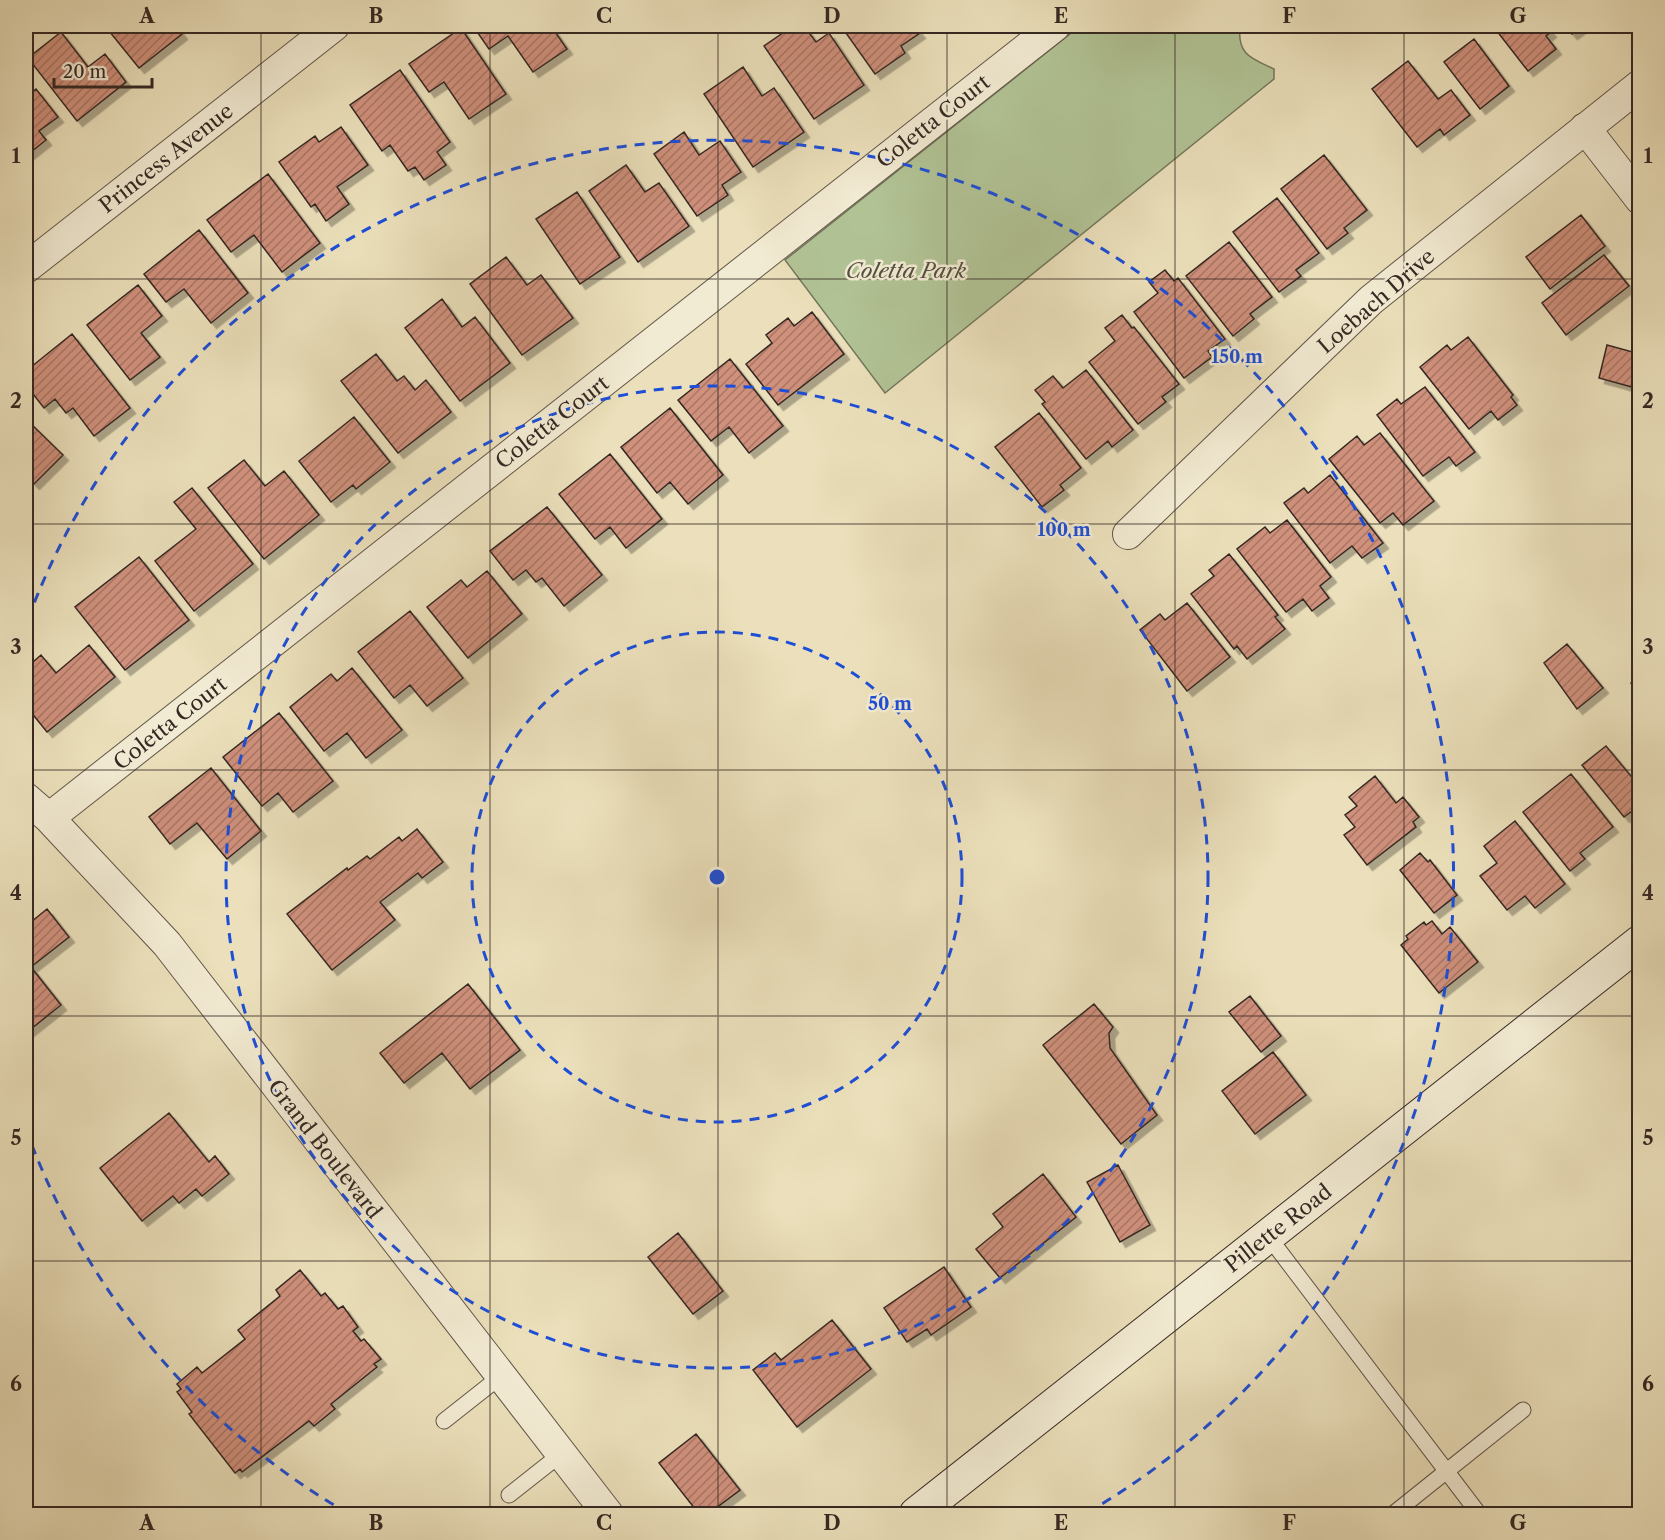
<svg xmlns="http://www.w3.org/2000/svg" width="1665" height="1540" viewBox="0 0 1665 1540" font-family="'Libre Caslon Text',serif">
	<defs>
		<pattern id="building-hatch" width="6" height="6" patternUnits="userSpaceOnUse" patternTransform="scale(1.5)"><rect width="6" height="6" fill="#cf907b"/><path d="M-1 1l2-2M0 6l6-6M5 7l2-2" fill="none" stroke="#a97664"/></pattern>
		<filter id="shadow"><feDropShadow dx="5.5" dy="5.5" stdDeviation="0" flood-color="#0004"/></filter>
	</defs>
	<rect width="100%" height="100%" fill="#ebe0bb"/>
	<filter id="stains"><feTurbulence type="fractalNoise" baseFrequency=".00333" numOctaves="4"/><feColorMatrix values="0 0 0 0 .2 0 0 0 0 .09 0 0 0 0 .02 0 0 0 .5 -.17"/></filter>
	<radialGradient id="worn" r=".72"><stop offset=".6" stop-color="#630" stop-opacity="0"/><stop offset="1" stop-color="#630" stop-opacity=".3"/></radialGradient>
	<path fill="#b1c395" stroke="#73765c" stroke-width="1.5" d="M1080,26H1240C1237,55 1251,58 1274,69V79L885,393L785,260Z"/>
	<path fill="url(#building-hatch)" stroke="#352823" stroke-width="1.5" filter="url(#shadow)" d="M105,26H176L182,34L139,68Z
		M473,26H551L567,49L533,72L508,36L489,49Z
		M793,26H804L816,42L829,33L864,85L814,119L764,46Z
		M841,26H914L920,33L901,46L905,53L875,74Z
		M1493,26H1546L1551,32L1546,36L1556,49L1528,71Z
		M1565,26H1583L1572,34Z
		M461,28L506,94L469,119L444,82L429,92L409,64Z
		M61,32L88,67L105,54L126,82L77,121L28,58Z
		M1474,39L1509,86L1480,109L1444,62Z
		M1408,61L1438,99L1451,90L1470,115L1444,135L1440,129L1417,147L1372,89Z
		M743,67L762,96L774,88L804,132L753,167L704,94Z
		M400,70L450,142L437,152L446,165L424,180L415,167L408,171L390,145L382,151L350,105Z
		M36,89L58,117L39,131L46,140L26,156V97Z
		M341,127L368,165L337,187L349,204L326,221L315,204L311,207L279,162L315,136L319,142Z
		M684,132L699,155L720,141L741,172L722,185L728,195L697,216L654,154Z
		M1324,155L1367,210L1344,228L1348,233L1327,249L1281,189Z
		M626,165L645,192L659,183L689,226L638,262L589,191Z
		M268,174L320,243L282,272L254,235L231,252L207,220Z
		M577,192L620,257L580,284L536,219Z
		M1277,198L1319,253L1296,270L1301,276L1279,292L1233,232Z
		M1581,215L1605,246L1550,289L1526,257Z
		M199,230L248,293L211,323L184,289L166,302L144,274Z
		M1229,242L1272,297L1250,314L1254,319L1233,336L1186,276Z
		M1604,255L1629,286L1566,335L1542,303Z
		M506,257L527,285L541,275L573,318L522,355L470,284Z
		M1165,270L1174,281L1178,278L1225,339L1208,351L1212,357L1184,378L1134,312L1158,293L1149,282Z
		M138,285L162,316L141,333L160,357L130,380L87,325Z
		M442,299L462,327L475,317L510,363L460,401L405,328Z
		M812,312L844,354L778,405L746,364L772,343L766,335L788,318L794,326Z
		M1122,315L1132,328L1134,327L1179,384L1162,397L1166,402L1138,424L1089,362L1115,341L1105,328Z
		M72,334L130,408L94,436L73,408L66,413L55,399L44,408L26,385V371Z
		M1468,337L1513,395L1511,397L1517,405L1498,420L1491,411L1469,429L1420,367L1447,345L1451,350Z
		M1607,345L1640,354V421L1632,419L1639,389L1599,378Z
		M376,354L397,381L404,376L415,390L426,380L451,412L398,453L341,381Z
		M730,359L783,426L749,453L729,427L711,441L678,400Z
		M1086,370L1133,430L1112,447L1108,441L1086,459L1042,404L1045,402L1035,390L1053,376L1063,388Z
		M1425,387L1475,452L1456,466L1449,457L1423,476L1377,415L1397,399L1401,404Z
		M670,408L723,475L688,504L670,482L657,493L621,447Z
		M1039,413L1081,468L1060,485L1064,490L1042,507L995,447Z
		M354,417L390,462L356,489L353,485L331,502L299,461Z
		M26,419L63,455L34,484L26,476Z
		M1380,433L1434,501L1403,525L1393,513L1380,523L1329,459L1357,436L1364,445Z
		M610,454L662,519L626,548L610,527L595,539L559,494Z
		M244,460L265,486L284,471L319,515L264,559L208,488Z
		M1330,475L1383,543L1362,558L1352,546L1330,563L1284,503L1304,488L1308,493Z
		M192,488L253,564L194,611L155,561L196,529L174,502Z
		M547,507L602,575L564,606L542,578L536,582L526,570L513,580L490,551Z
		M1287,520L1331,577L1320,586L1329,598L1312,611L1303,599L1286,612L1237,549L1265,527L1270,533Z
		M1229,554L1278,615L1275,617L1285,629L1247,659L1237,646L1234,649L1191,594L1214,576L1209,570Z
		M139,557L189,620L125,670L75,607Z
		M487,571L522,614L468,658L427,607L461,580L467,587Z
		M1187,603L1230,657L1187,691L1140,630L1160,614L1165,620Z
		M410,611L463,678L427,706L410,685L394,698L358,652Z
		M1567,644L1603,688L1577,709L1544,663Z
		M89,645L115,677L47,732L26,706V668L41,655L56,673Z
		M352,668L402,730L366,758L347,733L324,751L290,707L331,674L337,681Z
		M1640,676V694L1631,683Z
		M279,713L333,781L293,812L278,793L262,806L223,757Z
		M1606,746L1640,787V805L1624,817L1582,765Z
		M211,768L261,831L227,859L197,823L170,844L149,817Z
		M1571,774L1613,827L1580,853L1585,859L1570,871L1523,812Z
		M1375,776L1396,803L1403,797L1419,817L1413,822L1416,827L1367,865L1344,835L1355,827L1345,815L1357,806L1349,797Z
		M1515,821L1565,884L1535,908L1525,896L1507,910L1480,876L1497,863L1484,846Z
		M417,829L443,862L422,878L418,873L380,902L395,920L332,970L287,914L347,868L348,870L367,856L370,859L399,837L402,841Z
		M1420,853L1428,862L1430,860L1457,895L1434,913L1400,870Z
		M47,909L69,937L31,967L61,1005L26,1033V926Z
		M1432,921L1442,934L1450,927L1478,962L1439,993L1401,945L1408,939L1406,936L1424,922L1426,925Z
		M468,984L520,1050L470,1089L442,1053L404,1083L380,1053Z
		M1250,996L1281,1036L1261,1052L1229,1012Z
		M1094,1004L1113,1027L1109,1033L1110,1048L1157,1115L1121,1144L1043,1045Z
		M1273,1052L1306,1095L1255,1134L1222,1091Z
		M169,1113L209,1162L215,1156L229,1174L202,1196L196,1189L179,1203L173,1196L142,1221L100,1168Z
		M1118,1165L1150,1225L1120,1242L1087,1182Z
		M1043,1174L1076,1217L1000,1278L976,1249L1003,1227L993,1214Z
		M678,1233L723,1291L693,1314L648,1257Z
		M944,1267L971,1307L931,1335L927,1329L907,1342L884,1308Z
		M300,1270L321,1296L325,1293L338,1309L343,1306L358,1327L353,1331L361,1341L364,1339L381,1359L374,1364L377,1367L331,1404L335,1409L314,1426L309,1421L242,1472L240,1469L235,1473L189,1414L192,1412L177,1392L181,1389L177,1384L197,1367L202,1373L245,1339L238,1330L280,1296L276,1290Z
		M832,1320L871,1369L797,1427L753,1370L775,1353L781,1360Z
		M696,1434L740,1490L708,1514H699L659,1463Z"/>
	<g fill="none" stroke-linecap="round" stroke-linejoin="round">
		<defs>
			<path id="lane" d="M1268,1236L1479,1514
				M444,1421L501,1376
				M509,1495L561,1454
				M1393,1514L1523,1410"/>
			<path id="street" d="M1585,128L1640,199
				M26,268L334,26
				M1128,534L1371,300L1640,85
				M26,798L49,818L167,944L608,1514
				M49,818L1055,26"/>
			<path id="secondary" d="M916,1514L1640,942"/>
		</defs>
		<use href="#lane" stroke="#625649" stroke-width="17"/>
		<use href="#street" stroke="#625649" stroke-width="32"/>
		<use href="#secondary" stroke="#352823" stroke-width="35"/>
		<use href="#lane" stroke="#f2ebd3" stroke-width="15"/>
		<use href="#street" stroke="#f2ebd3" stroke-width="30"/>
		<use href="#secondary" stroke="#f2ebd3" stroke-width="33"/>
	</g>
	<path fill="none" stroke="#352823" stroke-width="1.5" stroke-opacity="0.55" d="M261,26V1514M490,26V1514M718,26V1514M947,26V1514M1175,26V1514M1404,26V1514M26,279H1640M26,524H1640M26,770H1640M26,1016H1640M26,1261H1640"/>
	<g fill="none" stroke="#1d4ed8" stroke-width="3" stroke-dasharray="10 8">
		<circle cx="717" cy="877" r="245"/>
		<circle cx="717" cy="877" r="491"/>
		<path d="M349 1514A736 736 0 0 1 28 1135M28 619A736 736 0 1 1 1085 1514"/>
	</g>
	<g text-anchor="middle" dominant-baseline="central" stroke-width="5" stroke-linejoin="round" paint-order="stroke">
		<g font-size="21" fill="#352823" stroke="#f2ebd3">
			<text transform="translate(933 121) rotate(-38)">Coletta Court</text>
			<text transform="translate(166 158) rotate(-38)">Princess Avenue</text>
			<text transform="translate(1376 301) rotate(-41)">Loebach Drive</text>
			<text transform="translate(552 422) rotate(-38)">Coletta Court</text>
			<text transform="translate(170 723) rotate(-38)">Coletta Court</text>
			<text transform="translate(325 1149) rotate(52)">Grand Boulevard</text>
			<text transform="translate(1278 1228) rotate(-38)">Pillette Road</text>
		</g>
		<g font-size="21" font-style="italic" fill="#544f40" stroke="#f2ebd3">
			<text x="906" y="270">Coletta Park</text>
		</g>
	</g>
	<circle cx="717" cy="877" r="9" fill="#1d4ed8" stroke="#f2ebd3" stroke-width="3"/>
	<g font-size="18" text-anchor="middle" font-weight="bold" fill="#1d4ed8" stroke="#f2ebd3" stroke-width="5" stroke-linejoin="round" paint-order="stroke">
		<text x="1237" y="363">150 m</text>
		<text x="1064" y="536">100 m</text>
		<text x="890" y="710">50 m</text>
	</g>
	<rect width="1665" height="1540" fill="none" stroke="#ebe0bb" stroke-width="66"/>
	<path d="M54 78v9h98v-9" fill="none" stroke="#352823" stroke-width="3"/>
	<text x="63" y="78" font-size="18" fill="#352823" stroke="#f2ebd3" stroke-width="4.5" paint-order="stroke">20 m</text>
	<rect x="33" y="33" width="1599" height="1474" fill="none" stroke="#352823" stroke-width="2"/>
	<g font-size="20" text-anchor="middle" font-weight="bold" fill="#352823">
		<text x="147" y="23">A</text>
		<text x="376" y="23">B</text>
		<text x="604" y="23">C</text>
		<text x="832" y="23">D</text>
		<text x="1061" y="23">E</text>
		<text x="1289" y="23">F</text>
		<text x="1518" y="23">G</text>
		<text x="16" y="163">1</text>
		<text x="1648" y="163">1</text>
		<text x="16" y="408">2</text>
		<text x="1648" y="408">2</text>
		<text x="16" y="654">3</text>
		<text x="1648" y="654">3</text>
		<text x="16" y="900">4</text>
		<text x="1648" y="900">4</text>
		<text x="16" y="1145">5</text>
		<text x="1648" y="1145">5</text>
		<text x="16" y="1391">6</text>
		<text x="1648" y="1391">6</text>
		<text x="147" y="1530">A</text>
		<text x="376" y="1530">B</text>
		<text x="604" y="1530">C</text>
		<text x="832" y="1530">D</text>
		<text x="1061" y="1530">E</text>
		<text x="1289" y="1530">F</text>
		<text x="1518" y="1530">G</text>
	</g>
	<rect width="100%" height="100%" filter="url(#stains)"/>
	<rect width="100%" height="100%" fill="url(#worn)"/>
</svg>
